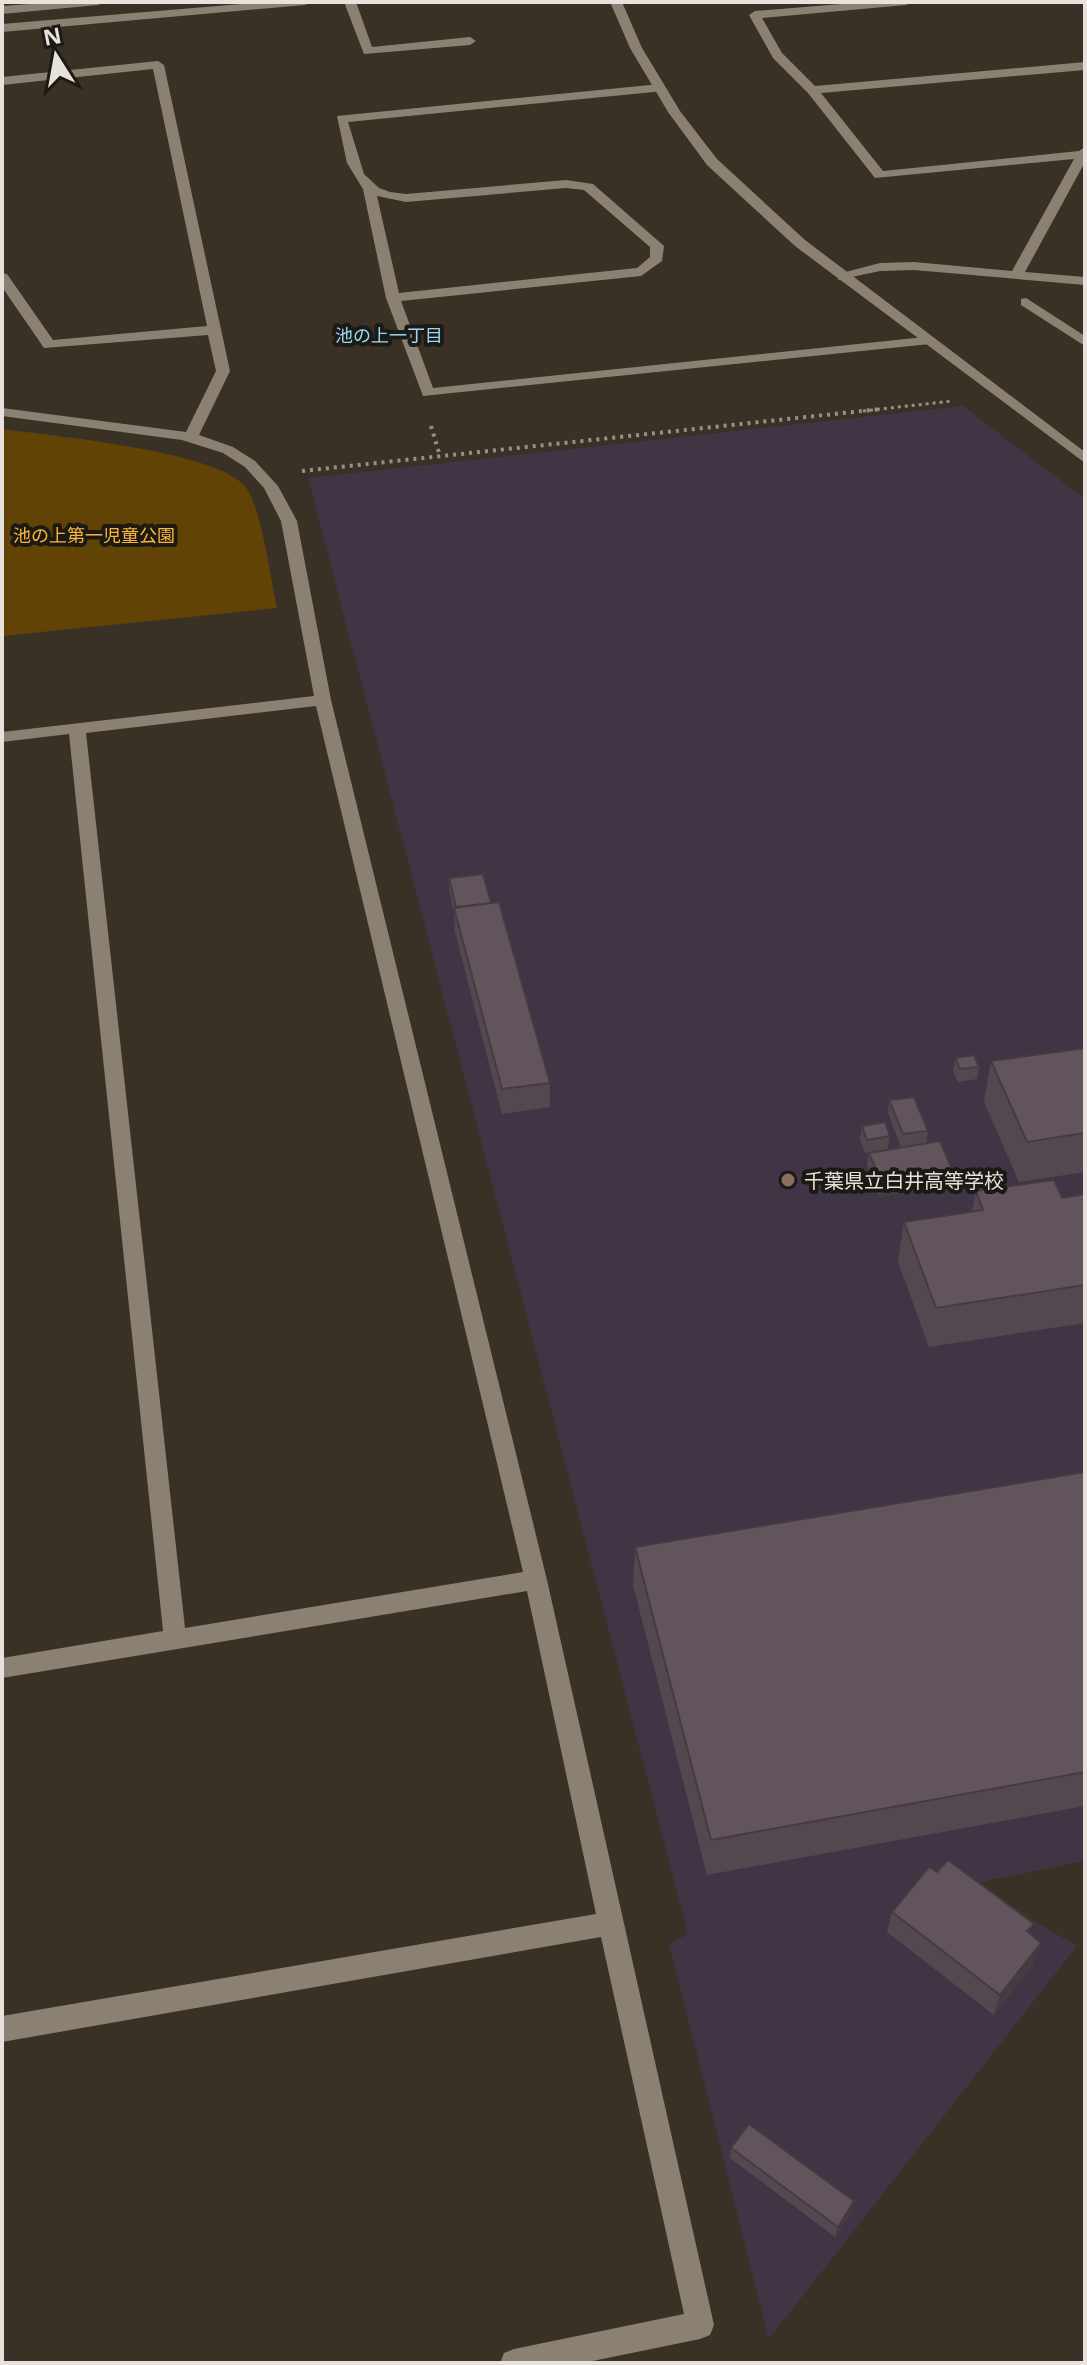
<svg xmlns="http://www.w3.org/2000/svg" width="1087" height="2365" viewBox="0 0 1087 2365" font-family="'Noto Sans','Noto Sans JP',sans-serif">
	<rect width="100%" height="100%" fill="#393125"/>
	<path fill="#3f3545" d="M963,406L1085,499V1861L971,1884L1077,1946L769,2339L669,1944L688,1934L308,478Z"/>
	<path fill="#614306" d="M2,429C52,436 211,450 244,485C261,503 271,581 277,608L2,636Z"/>
	<g fill="none" stroke-linecap="round" stroke-linejoin="round">
		<path stroke="#969086" stroke-width="3" stroke-dasharray="3 4" stroke-linecap="butt" d="M863,411L952,401"/>
		<path stroke="#969086" stroke-width="4" stroke-dasharray="3 5" stroke-linecap="butt" d="M431,426L440,456
			M302,471L881,409"/>
		<path fill="#8a8173" fill-rule="evenodd" d="M344,2H356L372,47L470,37L476,41L470,45L364,54Z
			M865,2H912L906,5L762,18L782,53L815,86L1085,62V70L821,93L883,171L1079,151L1085,147V162L1025,272L1085,277V285L914,270L880,271L838,280V274L880,263L914,262L1012,271L1074,159L875,178L808,93L773,58L749,15L755,11Z
			M158,61L164,65L230,371L199,435L233,447L255,461L278,486L297,521L331,700L547,1580L714,2325L710,2335L700,2339L583,2363H500L504,2353L514,2349L684,2314L601,1937L2,2042V2016L596,1914L527,1591L2,1678V1658L163,1631L69,734L2,742V732L314,696L281,521L264,488L245,467L223,453L182,440L2,416V408L186,432L216,371L208,335L44,348L2,287V273L7,274L53,340L207,326L153,69L2,85V77ZM316,706L523,1572L185,1628L86,733Z
			M660,84L664,85V91L348,122L364,174L379,188L390,192L406,194L566,180L593,184L664,246L662,261L641,276L401,301L433,388L925,337L930,338V344L423,396L386,298L363,189L347,163L337,116ZM566,188L584,190L650,247V257L637,268L399,293L377,196L406,202Z
			M1026,298L1085,336V346L1021,305V299Z"/>
		<path fill="#8a8173" fill-rule="evenodd" d="M56,2H104L98,5L2,14V6Z
			M264,2H311L305,5L2,32V24Z
			M610,2H622L642,48L680,111L717,159L805,240L1085,452V463L795,246L707,165L668,112L630,48Z"/>
	</g>
	<path fill="#544850" d="M449,878L491,903L550,1083V1107L502,1114L455,932L454,912L449,891Z
		M1085,1048V1172L1019,1182L984,1102L991,1061Z
		M955,1058L979,1067L977,1079L958,1082L953,1071Z
		M889,1100L928,1131L926,1144L953,1172L951,1185L880,1197L867,1166L869,1153L901,1147L888,1113Z
		M862,1126L890,1136L888,1149L865,1153L860,1139Z
		M976,1191L1062,1198L1085,1194V1323L929,1347L898,1262L904,1222L972,1212Z
		M1085,1472V1806L707,1875L633,1585L635,1547Z
		M892,1912L1031,1935L1034,1963L994,2015L887,1932Z
		M731,2148L852,2210L835,2237L730,2158Z"/>
	<path fill="#453b41" d="M953,1172L951,1185L880,1197L882,1184Z
		M1041,1943L1034,1963L994,2015L1000,1995Z
		M854,2201L852,2210L835,2237L838,2227Z"/>
	<path fill="#62545d" stroke="#453b41" stroke-width="2" d="M483,874L491,903L456,907L449,878Z
		M499,902L550,1083L502,1089L454,908Z
		M1085,1048V1133L1027,1142L991,1061Z
		M974,1055L979,1067L960,1069L955,1058Z
		M914,1097L928,1131L903,1134L889,1100Z
		M885,1122L890,1136L867,1140L862,1126Z
		M940,1141L953,1172L882,1184L869,1153Z
		M1054,1180L1062,1198L1085,1194V1285L936,1308L904,1222L983,1210L976,1191Z
		M1085,1472V1772L711,1840L635,1547Z
		M948,1860L1034,1924L1027,1931L1041,1943L1000,1995L892,1912L929,1867L937,1872Z
		M749,2124L854,2201L838,2227L731,2148Z"/>
	<circle fill="#8d6e63" stroke="#1d1914" stroke-width="3" cx="788" cy="1180" r="8"/>
	<g text-anchor="middle" dominant-baseline="central" stroke-width="8" stroke-linejoin="round" paint-order="stroke">
		<g font-size="18" fill="#94daf6" stroke="#1d1914">
			<text x="389" y="335">池の上一丁目</text>
		</g>
		<g font-size="18" fill="#fab739" stroke="#1d1914">
			<text x="94" y="535">池の上第一児童公園</text>
		</g>
		<g font-size="20" fill="#e7e2db" stroke="#1d1914" text-anchor="start">
			<text x="804" y="1180">千葉県立白井高等学校</text>
		</g>
	</g>
	<rect width="1087" height="2365" fill="none" stroke="#e7e2db" stroke-width="8"/>
	<g transform="translate(56 56) rotate(349)" stroke="#1d1914" stroke-width="6" paint-order="stroke">
	<path d="M0-6L14 30L0 20L-14 30Z" fill="#e7e2db"/>
	<text y="-12" font-size="22" font-weight="bold" text-anchor="middle" fill="#e7e2db">N</text>
	</g>
</svg>
